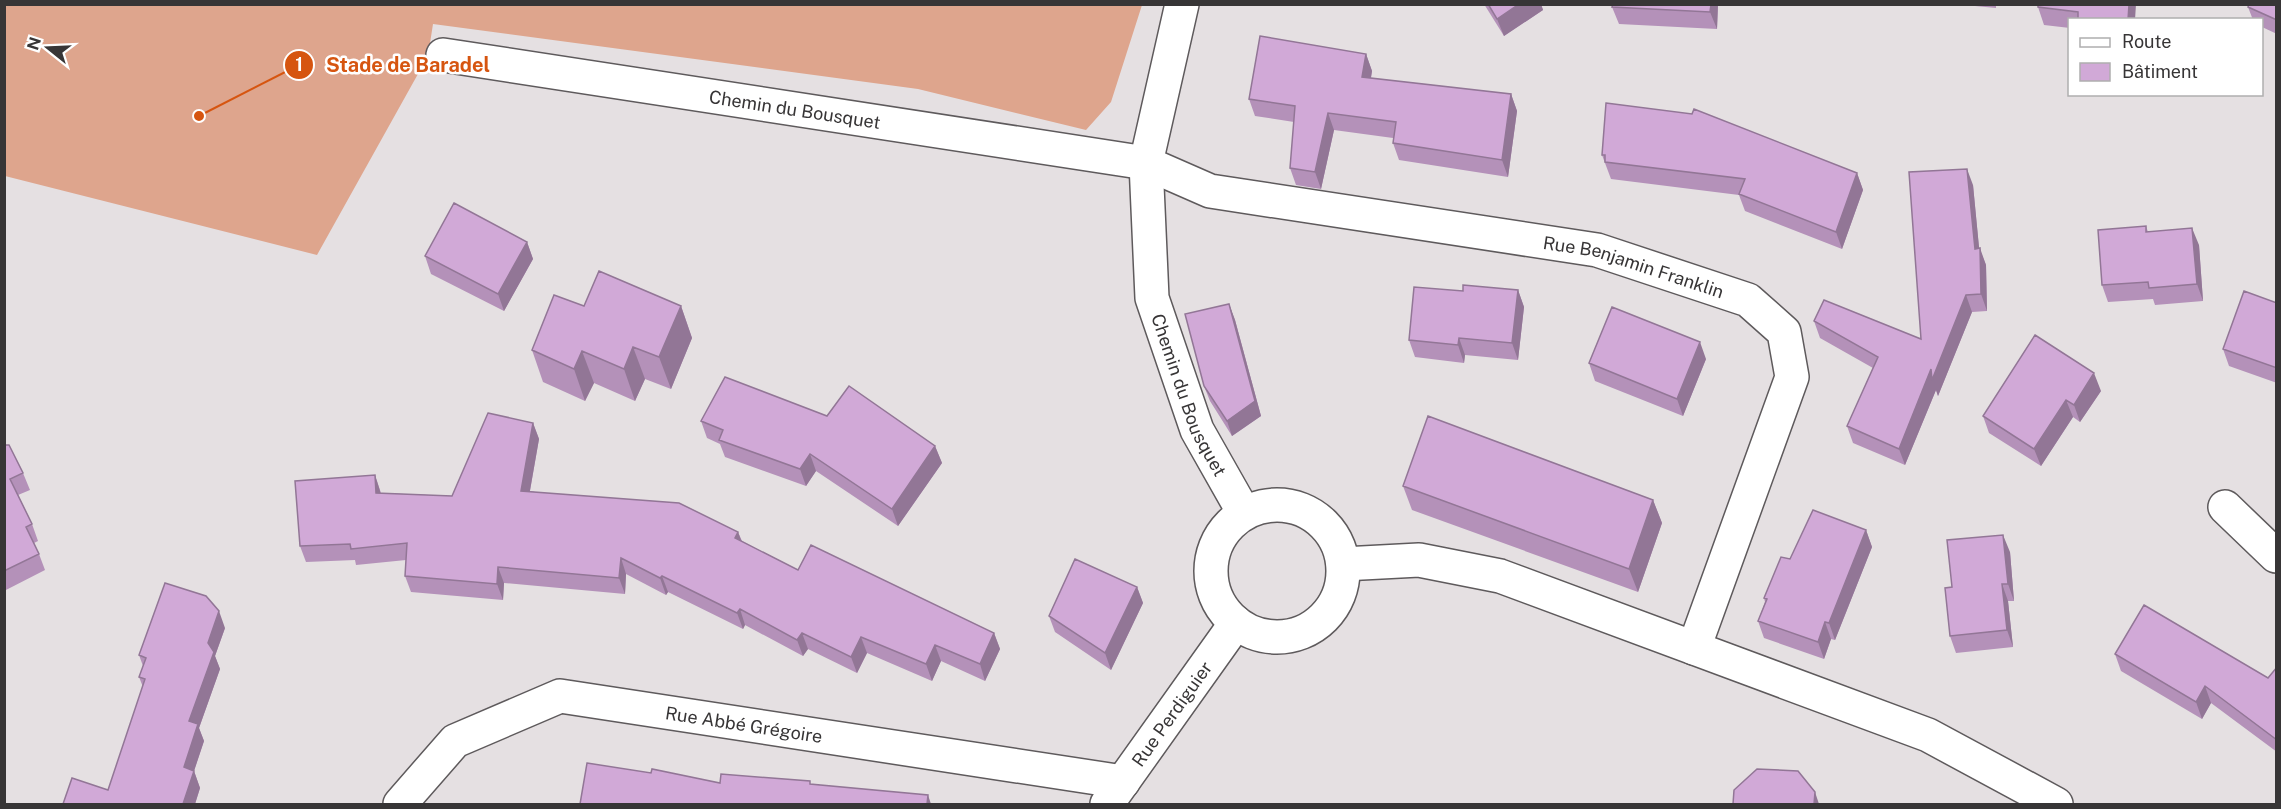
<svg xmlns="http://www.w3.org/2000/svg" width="2281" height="809" viewBox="0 0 2281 809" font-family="'Public Sans',sans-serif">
	<rect width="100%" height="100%" fill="#e5e0e2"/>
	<path fill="#dea58d" d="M4,5H1142L1111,102L1086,130L918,89L433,24L428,56L317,255L5,176Z"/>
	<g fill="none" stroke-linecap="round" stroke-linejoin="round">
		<defs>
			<g id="street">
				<path id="s1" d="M1182,4L1146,163L1152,298L1197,430L1244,513"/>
				<path id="s2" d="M443,55L1146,163L1210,191L1597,250L1748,300L1784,332L1792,377L1694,648"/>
				<circle cx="1277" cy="571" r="66"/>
				<path d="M2225,507L2276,556"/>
				<path d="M1343,564L1419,560L1500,576L1928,735L2056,804"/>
				<path id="s3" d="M400,804L455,741L560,696L1123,782"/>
				<path id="s4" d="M1107,804L1236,623"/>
			</g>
		</defs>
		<use href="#street" stroke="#5e5a5c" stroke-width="36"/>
		<use href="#street" stroke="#fff" stroke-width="33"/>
	</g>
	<path fill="#b491b9" d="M1484,4H1541L1543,10L1504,36Z
		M1718,4L1717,29L1619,24L1612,7Z
		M1954,4H1996V8Z
		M2277,4V34L2262,27V20H2253L2248,7Z
		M2038,7L2135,20H2070V28L2044,25Z
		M1366,54L1372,71L1371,78L1511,94L1517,111L1508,177L1399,160L1393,143V138L1334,130L1321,189L1296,185L1290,168L1294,122L1255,116L1249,99Z
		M1602,155L1857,173L1863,190L1842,249L1745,211L1739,195L1611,179Z
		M1973,185L1979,248L1986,265L1987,311L1972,312L1938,396L1936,390L1905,465L1853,443L1847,426L1873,368L1820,338L1814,321L1921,339Z
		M2146,226L2148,232L2199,245L2203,301L2155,305L2153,299L2108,302L2102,285Z
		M527,242L533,259L504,311L431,274L425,256Z
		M1518,290L1524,307L1518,360L1465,355L1464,363L1415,357L1409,340L1463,291Z
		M2277,303V383L2229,366L2223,349Z
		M1229,304L1235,320L1261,416L1232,436L1210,401L1204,386Z
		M584,306H681L692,338L671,389L645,379L635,401L594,383L585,401L543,382L532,350Z
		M1706,359L1683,416L1595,381L1589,363Z
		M2101,391L2080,422L2073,417L2041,466L1989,433L1983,416Z
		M827,416L935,446L942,463L898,526L816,471L806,486L725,457L720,444L707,438L701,421Z
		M533,423L539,439L530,491L738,532L742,541L798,570L994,633L1000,649L985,681L941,661L932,681L867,653L857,673L808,649L803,656L745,625L743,629L668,592L666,595L626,574L625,594L504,583L503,600L411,592L405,576L406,560L356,565L355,560L306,562L300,546L375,475L381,493L452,496Z
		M4,445L23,473L30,490L18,495L32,524L38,541L34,543L39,554L45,570L4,591Z
		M1403,486L1653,500L1662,523L1638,592L1412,510Z
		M1866,530L1872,547L1835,640L1831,639L1824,659L1764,638L1758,621L1765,602L1764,598L1790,559Z
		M2010,552L2014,601H2008L2013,647L1956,653L1950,636L1952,587Z
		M1137,587L1143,603L1111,670L1055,632L1049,616Z
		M225,628L215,656L220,669L199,728L204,741L194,771L200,788L195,804H63L108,790L143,687L139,677L143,666L139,655Z
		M2115,654L2268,678L2277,667V752L2211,703L2202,719L2121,671Z"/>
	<path fill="#927696" d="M1519,4H1541L1543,10L1504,36L1497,19Z
		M1711,4H1718L1717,29L1710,12Z
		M2129,4H2136L2135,20H2128Z
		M1366,54L1372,71L1368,94L1362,77Z
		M1511,94L1517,111L1508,177L1502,160Z
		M1328,113L1334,130L1321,189L1315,172Z
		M1967,169L1973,185L1980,257V248L1986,265L1987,311L1981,294L1975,249Z
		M1857,173L1863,190L1842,249L1836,232Z
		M2192,228L2199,245L2203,301L2197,284Z
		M527,242L533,259L504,311L498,294Z
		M1518,290L1524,307L1518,360L1512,343Z
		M1966,295L1972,312L1938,396L1936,390L1905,465L1899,449L1931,369Z
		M1229,304L1235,320L1261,416L1232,436L1227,421Z
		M681,306L692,338L671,389L659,357Z
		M1459,338L1465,355L1464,363L1458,345Z
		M1700,342L1706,359L1683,416L1677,399Z
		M633,347L645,379L635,401L624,369Z
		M582,351L594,383L585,401L574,369Z
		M2094,373L2101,391L2080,422L2074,405Z
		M2066,400L2073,417L2041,466L2034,449Z
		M533,423L539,439L527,507L521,491Z
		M935,446L942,463L898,526L892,509Z
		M810,454L816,471L806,486L800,469Z
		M375,475L380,491L382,509L376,493Z
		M1653,500L1662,523L1638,592L1629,569Z
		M1866,530L1872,547L1835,640L1829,623Z
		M738,532L744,548L735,538Z
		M2003,535L2010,552L2014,601L2008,584Z
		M621,558L626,574L625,594L619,578Z
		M498,567L504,583L503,600L497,584Z
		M662,576L668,592L666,595L660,578Z
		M2002,584L2008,601L2013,647L2007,630Z
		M1137,587L1143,603L1111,670L1105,653Z
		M740,609L745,625L743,629L737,613Z
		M219,611L225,628L215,656L220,669L199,728L204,741L190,783L184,767L189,721L208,643Z
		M1825,622L1831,639L1824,659L1818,642Z
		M802,633L808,649L803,656L797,640Z
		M994,633L1000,649L985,681L980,664Z
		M861,637L867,653L857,673L851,657Z
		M935,645L941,661L932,681L926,664Z
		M2205,686L2211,703L2202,719L2196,702Z
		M194,771L200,788L195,804H183Z
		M1815,792L1819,804H1814Z
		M928,795L931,804H927Z"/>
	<path fill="#d1a9d7" stroke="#927696" stroke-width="1.5" d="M1488,4H1519L1497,19Z
		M1613,4H1711L1710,12L1612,7Z
		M2038,4H2129L2128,20H2078V12L2038,7Z
		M2249,4H2277V20L2248,7Z
		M1260,36L1366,54L1362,77L1511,94L1502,160L1393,143L1396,122L1328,113L1315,172L1290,168L1295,106L1249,99Z
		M1606,103L1692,114L1694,109L1857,173L1836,232L1739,194L1745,179L1605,162V155H1602Z
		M1967,169L1975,249L1980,248L1981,294L1966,295L1932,380L1931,369L1899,449L1847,426L1878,357L1814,321L1824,300L1921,339L1909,172Z
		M454,203L527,242L498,294L425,256Z
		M2146,226V232L2192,228L2197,284L2149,288L2148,282L2102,285L2098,230Z
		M599,271L681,306L659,357L633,347L624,369L582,351L574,369L532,350L554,295L584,306Z
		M1463,285L1518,290L1512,343L1459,338L1458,345L1409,340L1414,287L1463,291Z
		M2244,291L2277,303V368L2223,349Z
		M1229,304L1255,401L1227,421L1204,386L1185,314Z
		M1612,307L1700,342L1677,399L1589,363Z
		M2035,335L2094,373L2074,405L2066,400L2034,449L1983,416Z
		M725,377L827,416L849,386L935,446L892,509L810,454L800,469L719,440L723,430L701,421Z
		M488,413L533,423L521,491L679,503L738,532L735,538L798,570L811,545L994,633L980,664L935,645L926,664L861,637L851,657L802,633L797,640L740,609L737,613L662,576L660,578L621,558L619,578L498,567L497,584L405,576L407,543L351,549L350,544L300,546L295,481L375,475L376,493L452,496Z
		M1428,416L1653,500L1629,569L1403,486Z
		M4,445H9L23,473L10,479L32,524L26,527L39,554L4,571Z
		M1813,510L1866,530L1829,623L1825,622L1818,642L1758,621L1767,599L1764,598L1781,557L1790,559Z
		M2003,535L2008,584H2002L2007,630L1950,636L1945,588L1952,587L1947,540Z
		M1075,559L1137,587L1105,653L1049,616Z
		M165,583L206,596L219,611L208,643L214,652L189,721L198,724L184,767L194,771L183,804H63L72,778L108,790L145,679L139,677L146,658L139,655Z
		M2144,605L2268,678L2277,667V740L2205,686L2196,702L2115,654Z
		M587,763L651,773L652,769L720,783L721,774L810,781V784L928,795L927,804H580Z
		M1757,769L1798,771L1815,792L1814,804H1733L1734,790Z"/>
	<g text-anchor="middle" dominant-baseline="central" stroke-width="5" stroke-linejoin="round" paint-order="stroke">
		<g font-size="18" fill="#373536" stroke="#fff">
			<text stroke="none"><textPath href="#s2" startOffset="356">Chemin du Bousquet</textPath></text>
			<text stroke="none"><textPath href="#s2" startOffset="1212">Rue Benjamin Franklin</textPath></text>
			<text stroke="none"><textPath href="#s1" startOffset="402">Chemin du Bousquet</textPath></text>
			<text stroke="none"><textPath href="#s4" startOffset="111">Rue Perdiguier</textPath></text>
			<text stroke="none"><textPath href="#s3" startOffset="384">Rue Abbé Grégoire</textPath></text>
		</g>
	</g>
	<path fill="none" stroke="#d65510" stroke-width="2" d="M199 116L299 65"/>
	<g fill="#d65510" stroke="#fff" stroke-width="2">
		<circle cx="199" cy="116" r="6"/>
		<circle cx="299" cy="65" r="15"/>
	</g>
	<g font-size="18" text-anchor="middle" font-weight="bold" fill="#fff">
		<text x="299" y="71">1</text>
	</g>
	<g font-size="20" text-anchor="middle" font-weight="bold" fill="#d65510" stroke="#fff" stroke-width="5" stroke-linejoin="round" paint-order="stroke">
		<text x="408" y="72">Stade de Baradel</text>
	</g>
	<rect width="2281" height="809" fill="none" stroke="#373536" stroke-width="12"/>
	<rect x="2068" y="18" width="195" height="78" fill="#ffffff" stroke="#afaeaf" stroke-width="1.5"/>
	<rect x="2080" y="38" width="30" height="9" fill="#ffffff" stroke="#afaeaf" stroke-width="1.5"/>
	<text x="2122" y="48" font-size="18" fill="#373536">Route</text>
	<rect x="2080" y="63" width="30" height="18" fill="#d1a9d7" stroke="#afaeaf" stroke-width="1.5"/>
	<text x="2122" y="78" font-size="18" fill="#373536">Bâtiment</text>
	<g transform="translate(48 48) rotate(288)" stroke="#ffffff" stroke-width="4.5" paint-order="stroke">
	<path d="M0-4.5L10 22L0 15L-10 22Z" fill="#373536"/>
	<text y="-9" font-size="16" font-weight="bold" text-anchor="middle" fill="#373536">N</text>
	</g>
</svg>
